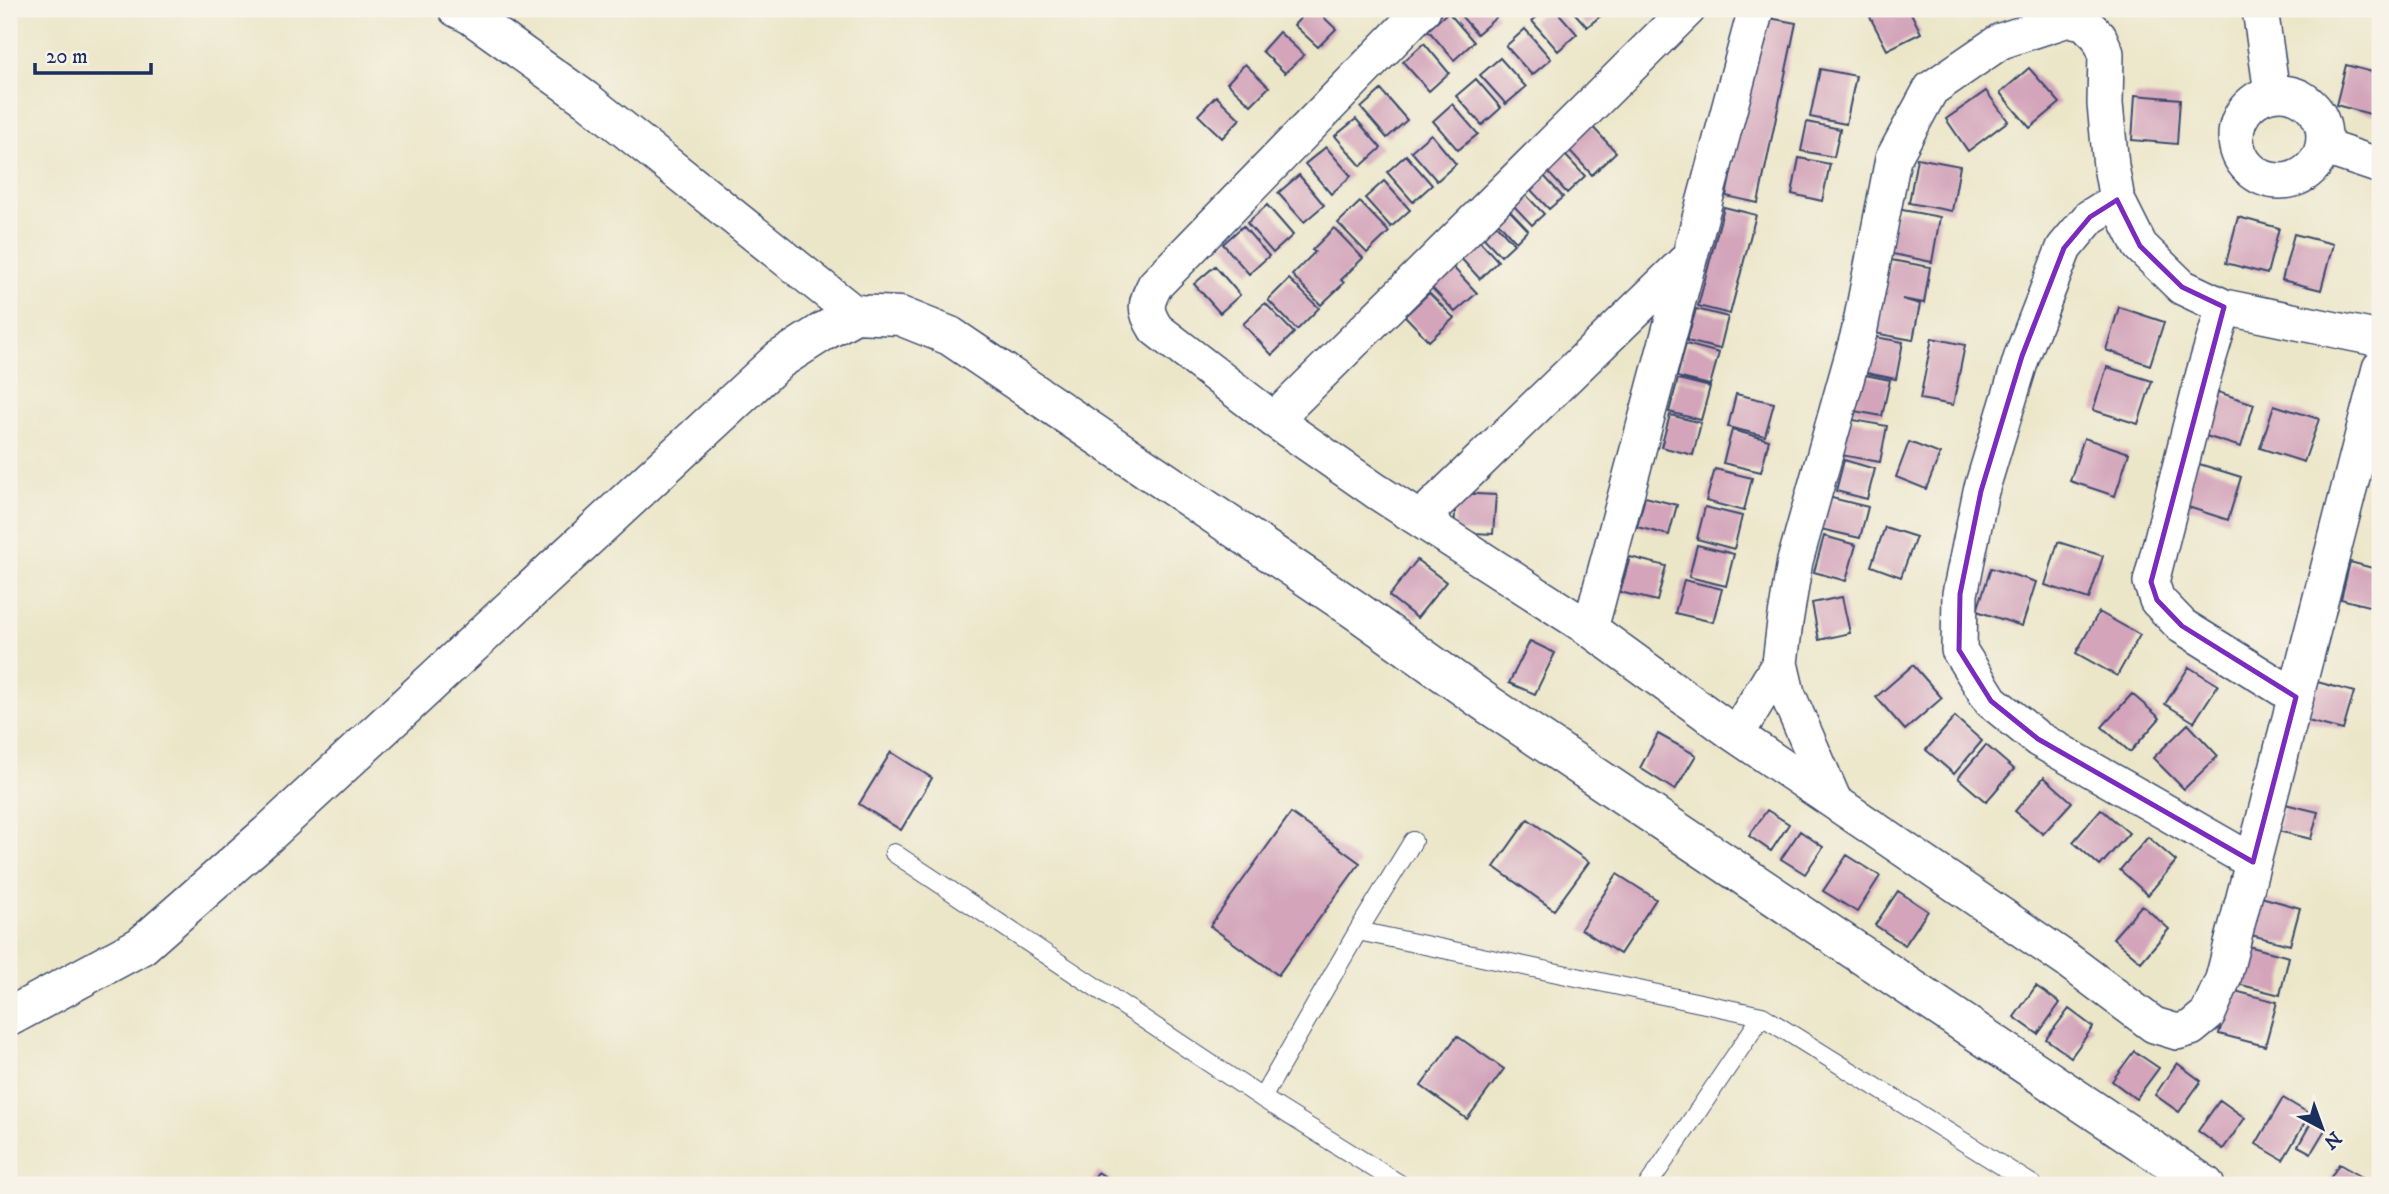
<svg xmlns="http://www.w3.org/2000/svg" width="2389" height="1194" viewBox="0 0 2389 1194" font-family="'IM FELL DW Pica',serif">
	<rect width="100%" height="100%" fill="#f7f3e8"/>
	<filter id="ink" filterUnits="userSpaceOnUse"><feTurbulence type="fractalNoise" baseFrequency=".0143" numOctaves="2"/><feDisplacementMap in="SourceGraphic" scale="14" xChannelSelector="R" yChannelSelector="G"/><feConvolveMatrix kernelMatrix="1 2 1 2 8 2 1 2 1" color-interpolation-filters="sRGB"/></filter>
	<filter id="wash" filterUnits="userSpaceOnUse"><feTurbulence type="fractalNoise" baseFrequency=".00686" numOctaves="4" result="noise"/><feDisplacementMap in="SourceGraphic" scale="28" xChannelSelector="R" yChannelSelector="G"/><feGaussianBlur stdDeviation="1.57" result="paint"/><feColorMatrix in="noise" values="0 0 0 0 0 0 0 0 0 0 0 0 0 0 0 0 0 1.4 0 .05"/><feComposite in="paint" operator="in"/></filter>
	<g filter="url(#wash)">
		<rect width="100%" height="100%" fill="#ece6c9"/>
		<g id="blocks">
			<path fill="#d3a4ba" d="M1309,9H1315L1336,29L1318,47L1294,25Z
				M1455,9H1492L1498,16L1477,34Z
				M1546,9H1555L1577,34L1558,51L1532,21Z
				M1571,9H1609L1587,27Z
				M1886,9H1909L1921,33L1887,50L1870,17Z
				M1448,12L1474,42L1454,60L1428,30Z
				M1764,17L1796,23L1758,203L1726,196Z
				M1525,29L1551,59L1532,75L1506,46Z
				M1279,32L1304,55L1285,73L1262,51Z
				M1424,43L1449,73L1429,91L1403,62Z
				M1500,58L1526,87L1506,104L1480,75Z
				M1245,64L1269,87L1251,105L1227,83Z
				M2346,65L2380,74V93L2374,115L2336,105Z
				M2029,68L2060,103L2030,128L2000,93Z
				M1820,69L1856,76L1846,124L1810,117Z
				M1476,79L1501,108L1482,125L1456,96Z
				M1381,90L1407,120L1387,138L1361,108Z
				M1986,91L2008,121L1968,151L1946,119Z
				M2135,95L2180,99L2177,144L2132,140Z
				M1216,96L1240,119L1222,138L1198,115Z
				M1452,104L1478,134L1458,150L1433,121Z
				M1356,119L1381,148L1361,166L1335,136Z
				M1588,122L1616,152L1592,175L1564,144Z
				M1807,122L1840,129L1834,157L1801,151Z
				M1431,134L1456,164L1437,181L1411,151Z
				M1326,147L1351,176L1331,194L1305,164Z
				M1564,154L1585,176L1567,193L1546,170Z
				M1406,155L1432,185L1413,202L1387,172Z
				M1799,158L1830,164L1822,201L1792,194Z
				M1917,158L1960,166L1952,211L1909,203Z
				M1299,175L1324,205L1304,222L1278,193Z
				M1544,176L1563,197L1549,209L1530,189Z
				M1384,181L1410,210L1391,227L1365,198Z
				M1525,194L1544,214L1532,225L1513,205Z
				M1360,202L1389,232L1367,253L1338,223Z
				M1267,205L1293,235L1273,253L1247,223Z
				M1724,207L1756,215L1730,314L1698,306Z
				M1897,209L1940,217L1932,262L1888,253Z
				M1509,210L1528,230L1516,242L1497,221Z
				M2238,217L2279,228L2267,274L2226,263Z
				M1494,222L1514,244L1501,256L1481,235Z
				M1243,226L1269,256L1249,274L1223,244Z
				M1334,228L1363,258L1341,280L1344,283L1321,305L1292,275L1315,252L1312,250Z
				M2294,234L2333,244L2321,290L2282,280Z
				M1477,238L1498,261L1480,279L1458,255Z
				M1891,260L1930,267L1924,303L1902,299L1920,304L1913,340L1874,333Z
				M1451,265L1477,293L1455,312L1430,286Z
				M1215,266L1240,295L1220,313L1194,284Z
				M1289,279L1319,308L1297,330L1268,300Z
				M1429,293L1454,318L1429,341L1405,316Z
				M1265,303L1294,333L1272,355L1243,324Z
				M2119,307L2164,322L2150,365L2106,350Z
				M1696,309L1728,317L1720,349L1687,341Z
				M1864,335L1903,342L1896,379L1857,371Z
				M1932,338L1965,345L1953,405L1920,399Z
				M1686,344L1719,353L1710,385L1677,377Z
				M2107,367L2152,381L2138,424L2093,410Z
				M1850,372L1890,380L1882,416L1843,409Z
				M1678,379L1710,387L1701,420L1669,412Z
				M2209,389L2254,404L2241,447L2196,433Z
				M1736,394L1774,403L1765,436L1728,427Z
				M2274,405L2319,419L2304,462L2260,448Z
				M1670,415L1701,423L1693,455L1661,447Z
				M1848,419L1887,426L1880,462L1841,455Z
				M1732,430L1769,440L1761,472L1723,463Z
				M2084,438L2129,453L2115,496L2070,481Z
				M1909,442L1940,454L1926,489L1896,477Z
				M1844,460L1875,469L1867,499L1836,491Z
				M2196,463L2241,477L2228,520L2182,505Z
				M1715,469L1752,478L1744,511L1706,501Z
				M1456,493L1496,495L1493,534L1454,532Z
				M1820,495L1868,507L1860,538L1812,527Z
				M1645,497L1677,505L1669,535L1637,527Z
				M1705,507L1742,516L1734,549L1697,539Z
				M1885,527L1916,537L1901,577L1871,566Z
				M1824,536L1856,545L1846,581L1814,572Z
				M2058,542L2103,556L2089,599L2045,585Z
				M1697,545L1734,554L1726,586L1689,577Z
				M1630,557L1666,566L1657,601L1620,592Z
				M1417,560L1446,582L1417,618L1389,596Z
				M2350,562L2380,570V609L2341,599Z
				M1991,568L2036,582L2022,626L1977,611Z
				M1684,580L1722,589L1713,622L1675,613Z
				M1842,597L1850,633L1819,640L1812,603Z
				M2099,612L2140,635L2117,676L2076,653Z
				M1530,641L1555,653L1535,694L1509,683Z
				M1913,665L1942,698L1905,730L1876,697Z
				M2189,667L2218,685L2194,722L2165,704Z
				M2310,680L2354,692L2343,730L2300,719Z
				M2132,694L2160,718L2130,752L2102,727Z
				M1955,717L1982,741L1954,774L1926,750Z
				M2188,724L2218,756L2184,789L2153,758Z
				M1658,734L1696,755L1675,790L1640,768Z
				M1986,745L2014,769L1986,802L1958,778Z
				M891,752L932,778L901,830L859,804Z
				M2044,777L2072,802L2043,834L2015,811Z
				M2285,804L2318,812L2311,839L2278,831Z
				M2101,809L2129,833L2100,866L2073,842Z
				M1767,810L1789,824L1771,851L1749,836Z
				M1291,813L1360,863L1278,975L1210,926Z
				M1528,819L1589,862L1554,910L1494,867Z
				M1800,831L1823,847L1805,874L1781,859Z
				M2148,837L2176,861L2148,895L2120,870Z
				M1847,855L1880,876L1857,912L1823,891Z
				M1617,874L1656,899L1620,954L1581,929Z
				M1898,891L1928,911L1905,945L1875,925Z
				M2261,897L2300,908L2290,945L2251,935Z
				M2142,905L2169,929L2141,962L2113,938Z
				M2244,945L2289,957L2280,995L2234,983Z
				M2036,986L2060,1003L2038,1034L2014,1017Z
				M2231,990L2277,1002L2265,1046L2219,1034Z
				M2069,1009L2093,1027L2071,1057L2046,1039Z
				M1457,1036L1504,1069L1467,1119L1421,1086Z
				M2134,1051L2159,1068L2136,1099L2112,1081Z
				M2177,1063L2201,1081L2179,1112L2155,1095Z
				M2283,1098L2310,1114L2283,1160L2256,1144Z
				M2220,1100L2245,1118L2223,1149L2198,1131Z
				M2312,1121L2326,1128L2311,1153L2298,1146Z
				M2339,1164L2376,1185H2326Z
				M1098,1172L1118,1185H1089Z"/>
		</g>
	</g>
	<g filter="url(#ink)">
		<use href="#blocks" fill-opacity="0" stroke="#3a4a6e" stroke-width="2"/>
		<g fill="none" stroke-linecap="round" stroke-linejoin="round">
			<defs>
				<path id="service" d="M894,853L1262,1098
					M1358,931L1413,841
					M1401,1185L1262,1098L1358,931L1762,1016L2033,1185
					M1648,1185L1762,1016"/>
				<path id="minor" d="M456,9L470,16L586,99L855,314
					M1423,9L1155,285C1145,304 1144,310 1156,329L1274,420L1376,491L1590,629L1736,735L2067,960L2154,1025L2177,1032L2191,1028L2208,1014L2223,979L2380,368
					M2260,9L2272,93
					M2236 137a44 44 0 1 1 88 0a44 44 0 1 1-88 0Z
					M2323,147L2380,166
					M2117,200L2090,217L2064,248L2022,356L1981,491L1960,594L1959,650L1991,701L2038,739L2253,862
					M2224,307L2204,373L2151,582L2157,600L2182,626L2296,697
					M1274,420L1688,9
					M1420,519L1688,259
					M1590,629L1756,9
					M1736,735L1780,663
					M1834,801L1787,693L1780,663L1785,622L1795,561L1859,333L1893,159L1931,89L2001,41L2068,19L2084,22L2099,37L2106,53L2105,104L2111,166L2117,200L2140,246L2182,287L2224,307L2380,339"/>
				<path id="tertiary" d="M9,1017L141,946L268,834L779,360L821,333L855,314L900,316L950,336L1354,609L1489,705L2205,1185"/>
			</defs>
			<use href="#service" stroke="#3a4a6e" stroke-width="20"/>
			<use href="#minor" stroke="#3a4a6e" stroke-width="38"/>
			<use href="#tertiary" stroke="#3a4a6e" stroke-width="41"/>
			<use href="#service" stroke="#fff" stroke-width="18"/>
			<use href="#minor" stroke="#fff" stroke-width="35"/>
			<use href="#tertiary" stroke="#fff" stroke-width="38"/>
		</g>
	</g>
	<path fill="none" stroke="#7b2cbf" stroke-width="5" stroke-linejoin="round" d="M2117,200L2140,246L2182,287L2224,307L2151,582L2157,600L2182,626L2296,697L2253,862L2038,739L1991,701L1959,650L1960,594L1981,491L2022,356L2064,248L2090,217Z"/>
	<rect width="2389" height="1194" fill="none" stroke="#f7f3e8" stroke-width="35"/>
	<g transform="translate(2322 1128) rotate(139)" stroke="#f7f3e8" stroke-width="5" paint-order="stroke">
	<path d="M0-5L12 26L0 18L-12 26Z" fill="#1b2f5e"/>
	<text y="-10" font-size="19" font-weight="bold" text-anchor="middle" fill="#1b2f5e">N</text>
	</g>
	<path d="M35 63v10h116v-10" fill="none" stroke="#1b2f5e" stroke-width="3.5"/>
	<text x="46" y="63" font-size="21" fill="#1b2f5e" stroke="#f7f3e8" stroke-width="5" paint-order="stroke">20 m</text>
</svg>
